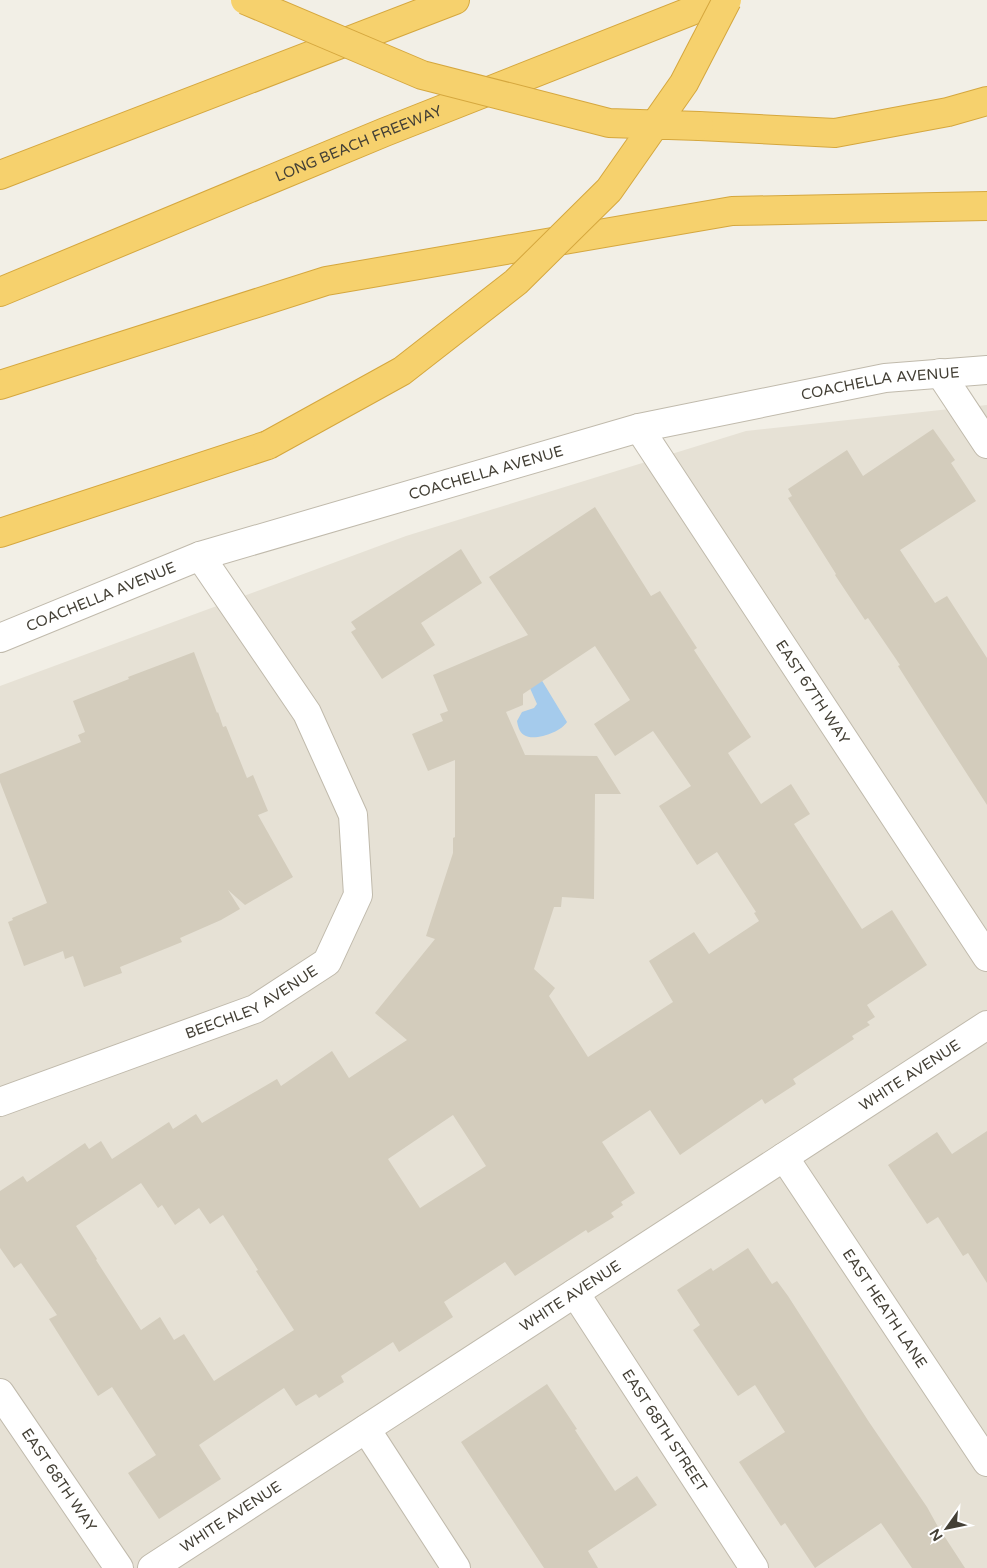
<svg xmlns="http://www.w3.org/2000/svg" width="987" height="1568" viewBox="0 0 987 1568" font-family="'Varela Round',sans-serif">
	<rect width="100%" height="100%" fill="#f2efe6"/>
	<path fill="#e6e1d5" d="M987,405V1568H0V686L406,536L746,431Z"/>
	<path fill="#a5cbec" d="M541,679L567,722C561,732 534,742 524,735C519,732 518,726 517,721L522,712L534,708L537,704L529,686Z"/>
	<path fill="#d3ccbc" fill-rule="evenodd" d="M933,429L955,460L951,463L976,501L900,550L935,603L947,596L987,658V805L931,718L898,666L900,665L868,618L865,620L835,575L836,574L788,498L792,496L788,489L847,450L863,476Z
		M595,507L651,596L660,591L697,648L694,650L751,737L728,753L761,804L791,784L810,814L794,824L862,929L892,910L927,965L867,1005L875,1017L867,1022L870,1025L852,1036L854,1039L793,1079L796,1084L765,1104L762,1099L680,1155L650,1110L602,1142L635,1193L621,1202L623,1205L611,1213L614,1217L588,1233L586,1230L515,1276L505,1262L444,1302L453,1317L399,1352L393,1342L341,1376L344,1382L319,1398L316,1394L296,1406L284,1388L199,1445L221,1479L159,1519L128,1473L156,1455L112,1387L98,1396L49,1319L57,1315L21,1263L14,1268L0,1248V1191L23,1176L27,1182L85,1143L89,1149L101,1141L112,1159L169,1122L173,1129L196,1114L202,1123L277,1079L281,1086L332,1051L349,1078L407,1040L375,1013L435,939L426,936L453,853V838L455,837V760L428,771L412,734L443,721L440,714L448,711L433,675L528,635L489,577ZM595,646L630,700L594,724L615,756L653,731L691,786L659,806L697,865L717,852L756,912L754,913L759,921L709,954L694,932L649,961L673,1002L588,1057L549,996L555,988L534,969L554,907H561L562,897L594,899L595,794H621L597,756L525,755L506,712L523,705V694ZM453,1115L486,1166L420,1208L388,1159ZM141,1183L158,1208L162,1205L175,1225L199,1208L210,1224L223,1215L258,1270L256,1271L294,1330L214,1381L184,1334L174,1340L160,1317L141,1330L96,1260L97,1259L76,1226Z
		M461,549L482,583L421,623L435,645L382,679L351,632L356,629L351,622Z
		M194,652L217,713L218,712L223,727L226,726L247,778L253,775L268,811L258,815L293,877L245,905L228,890L240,909L221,920L180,938L182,942L120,967L122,973L84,987L73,956L65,959L63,951L24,966L8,922L13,920L12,918L47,903L0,782V774L81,742L78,735L85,732L73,701L129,679L128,677Z
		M987,1131V1283L968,1253L963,1256L938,1217L927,1224L888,1165L937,1132L952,1154Z
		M748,1248L772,1284L777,1281L788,1296L869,1422L927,1507L937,1525L965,1568H912L881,1523L815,1568L785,1523L781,1526L739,1462L785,1432L755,1385L738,1396L693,1330L700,1325L677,1290L711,1268L713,1271Z
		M547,1384L577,1429L575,1430L615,1491L637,1476L657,1505L588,1551L598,1568H544L461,1442Z"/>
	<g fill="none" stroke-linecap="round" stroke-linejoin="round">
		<defs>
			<g id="street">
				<path d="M940,373L987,444"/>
				<path id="s1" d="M639,428L987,957"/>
				<path id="s2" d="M0,638L200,556L639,428L885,378L987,370"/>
				<path id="s3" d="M0,1102L255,1009L327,962L358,895L353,815L307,713L200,556"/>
				<path id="s4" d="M784,1157L987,1462"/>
				<path id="s5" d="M575,1293L754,1568"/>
				<path id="s6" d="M0,1393L119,1568"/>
				<path d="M366,1429L456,1568"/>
				<path id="s7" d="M152,1568L987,1025"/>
			</g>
			<g id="highway">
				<path d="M699,126L835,133L948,112L987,101"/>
				<path d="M0,175L455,0"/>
				<path id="s8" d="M0,292L385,132L719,0"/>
				<path d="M0,385L326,281L732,211L987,206"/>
				<path d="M0,533L268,445"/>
			</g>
		</defs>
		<use href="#street" stroke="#c0baac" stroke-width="30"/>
		<use href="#highway" stroke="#d5a73e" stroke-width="30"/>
		<use href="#street" stroke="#fff" stroke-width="28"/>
		<use href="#highway" stroke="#f6d16d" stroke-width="28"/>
		<defs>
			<path id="highway-bridge" d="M245,0L422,75L609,123L699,126
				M268,445L402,371L516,282L609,190L684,83L727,0"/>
		</defs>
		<use href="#highway-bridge" stroke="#d5a73e" stroke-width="30" stroke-linecap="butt"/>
		<use href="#highway-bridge" stroke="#f6d16d" stroke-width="28"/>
	</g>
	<g text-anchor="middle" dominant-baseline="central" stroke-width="4" stroke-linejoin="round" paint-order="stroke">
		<g font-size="15" fill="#444036" stroke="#fff">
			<text stroke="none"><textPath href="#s8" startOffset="388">LONG BEACH FREEWAY</textPath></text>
			<text stroke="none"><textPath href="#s2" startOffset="919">COACHELLA AVENUE</textPath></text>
			<text stroke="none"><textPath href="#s2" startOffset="514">COACHELLA AVENUE</textPath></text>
			<text stroke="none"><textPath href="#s2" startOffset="109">COACHELLA AVENUE</textPath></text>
			<text stroke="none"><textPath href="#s1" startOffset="316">EAST 67TH WAY</textPath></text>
			<text stroke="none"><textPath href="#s3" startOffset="271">BEECHLEY AVENUE</textPath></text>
			<text stroke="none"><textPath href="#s7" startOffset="904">WHITE AVENUE</textPath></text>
			<text stroke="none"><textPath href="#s7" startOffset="499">WHITE AVENUE</textPath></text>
			<text stroke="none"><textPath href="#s4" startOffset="182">EAST HEATH LANE</textPath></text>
			<text stroke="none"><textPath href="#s5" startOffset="164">EAST 68TH STREET</textPath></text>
			<text stroke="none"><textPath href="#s6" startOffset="105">EAST 68TH WAY</textPath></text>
			<text stroke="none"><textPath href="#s7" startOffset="94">WHITE AVENUE</textPath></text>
		</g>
	</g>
	<g transform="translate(947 1528) rotate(237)" stroke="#ffffff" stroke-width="4" paint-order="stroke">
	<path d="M0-4L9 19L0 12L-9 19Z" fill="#444036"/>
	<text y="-8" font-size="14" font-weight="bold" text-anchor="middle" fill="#444036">N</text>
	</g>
</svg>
